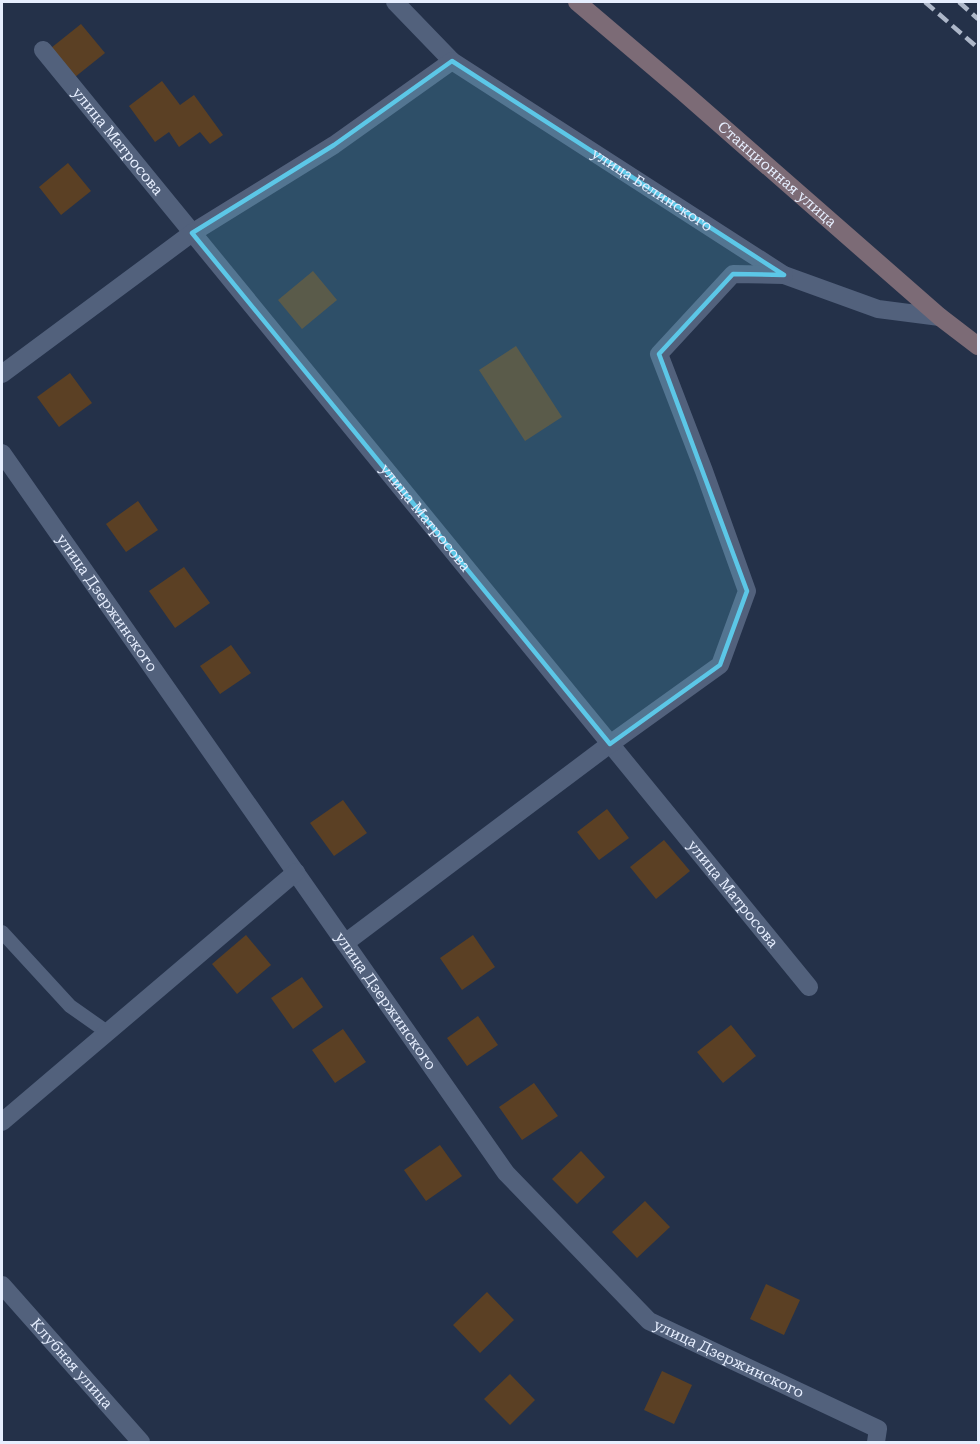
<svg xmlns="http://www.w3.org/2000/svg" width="980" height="1444" viewBox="0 0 980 1444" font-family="'Roboto Serif',serif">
	<rect width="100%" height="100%" fill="#243149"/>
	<path fill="#5b4024" d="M81,24L105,53L75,77L51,48Z
		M162,81L180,105L194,95L223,135L210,144L200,132L179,147L169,132L155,142L129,106Z
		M68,163L91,191L61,215L39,187Z
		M313,271L337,300L302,329L278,300Z
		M516,346L562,417L525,441L479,370Z
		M70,373L92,403L59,427L37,397Z
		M138,501L158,530L126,552L106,524Z
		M184,567L210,603L175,628L149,591Z
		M231,645L251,673L220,694L200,666Z
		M343,800L367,833L334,856L310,823Z
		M607,809L629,838L599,860L577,832Z
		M664,840L690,871L656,899L630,867Z
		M246,935L271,965L237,994L212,964Z
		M473,935L495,967L462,990L440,958Z
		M302,977L323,1007L293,1029L271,998Z
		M478,1016L498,1045L467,1066L447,1038Z
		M731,1025L756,1056L723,1083L697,1052Z
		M343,1029L366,1062L335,1083L312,1050Z
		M534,1083L558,1116L522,1140L499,1107Z
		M440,1145L462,1176L426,1201L404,1170Z
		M581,1151L605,1177L577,1204L552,1179Z
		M645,1201L670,1227L637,1258L612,1232Z
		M766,1284L800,1300L784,1335L750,1319Z
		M487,1292L514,1320L480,1353L453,1325Z
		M662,1371L692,1385L674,1424L644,1410Z
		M510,1374L535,1400L510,1425L484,1399Z"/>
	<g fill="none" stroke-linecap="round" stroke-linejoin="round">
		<path stroke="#52617c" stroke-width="14" d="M2,932L70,1006L107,1032"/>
		<g stroke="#52617c" stroke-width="18">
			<path id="s1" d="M395,2L452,61L784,275L878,309L940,317"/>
			<path id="s2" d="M43,50L809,987"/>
			<path d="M2,374L192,233L334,145L452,61"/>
			<path id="s3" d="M2,453L506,1173L649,1321L878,1429L876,1442"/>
			<path d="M345,943L610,744L720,665L747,591L704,471L659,354L733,274L784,275"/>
			<path d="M2,1122L296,872"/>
			<path id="s4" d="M2,1285L141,1442"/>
		</g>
		<path stroke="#7c6b76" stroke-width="18" id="s5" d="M577,2L683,92L940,317L978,346"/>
		<path stroke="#adb7c9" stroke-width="4.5" stroke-dasharray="12 6" stroke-linecap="butt" d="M925,2L978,48
			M959,2L978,19"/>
	</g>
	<path fill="#5cc7e7" fill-opacity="0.2" stroke="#5cc7e7" stroke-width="4.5" stroke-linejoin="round" d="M452,61L784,275L733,274L659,354L747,591L720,665L610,744L192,233L334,145Z"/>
	<g text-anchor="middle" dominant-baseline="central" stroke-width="4.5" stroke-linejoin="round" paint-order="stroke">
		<g font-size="15" fill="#e6eefe" stroke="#243149">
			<text stroke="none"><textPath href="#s2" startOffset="118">улица Матросова</textPath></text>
			<text stroke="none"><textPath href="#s5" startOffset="264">Станционная улица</textPath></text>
			<text stroke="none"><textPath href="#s1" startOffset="320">улица Белинского</textPath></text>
			<text stroke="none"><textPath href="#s2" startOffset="604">улица Матросова</textPath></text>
			<text stroke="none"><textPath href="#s3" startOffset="183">улица Дзержинского</textPath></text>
			<text stroke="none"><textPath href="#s2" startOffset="1090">улица Матросова</textPath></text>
			<text stroke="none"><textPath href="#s3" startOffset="669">улица Дзержинского</textPath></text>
			<text stroke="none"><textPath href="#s3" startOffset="1173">улица Дзержинского</textPath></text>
			<text stroke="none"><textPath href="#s4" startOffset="105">Клубная улица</textPath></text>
		</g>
	</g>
	<rect width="980" height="1444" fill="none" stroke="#e6eefe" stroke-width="6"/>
</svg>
